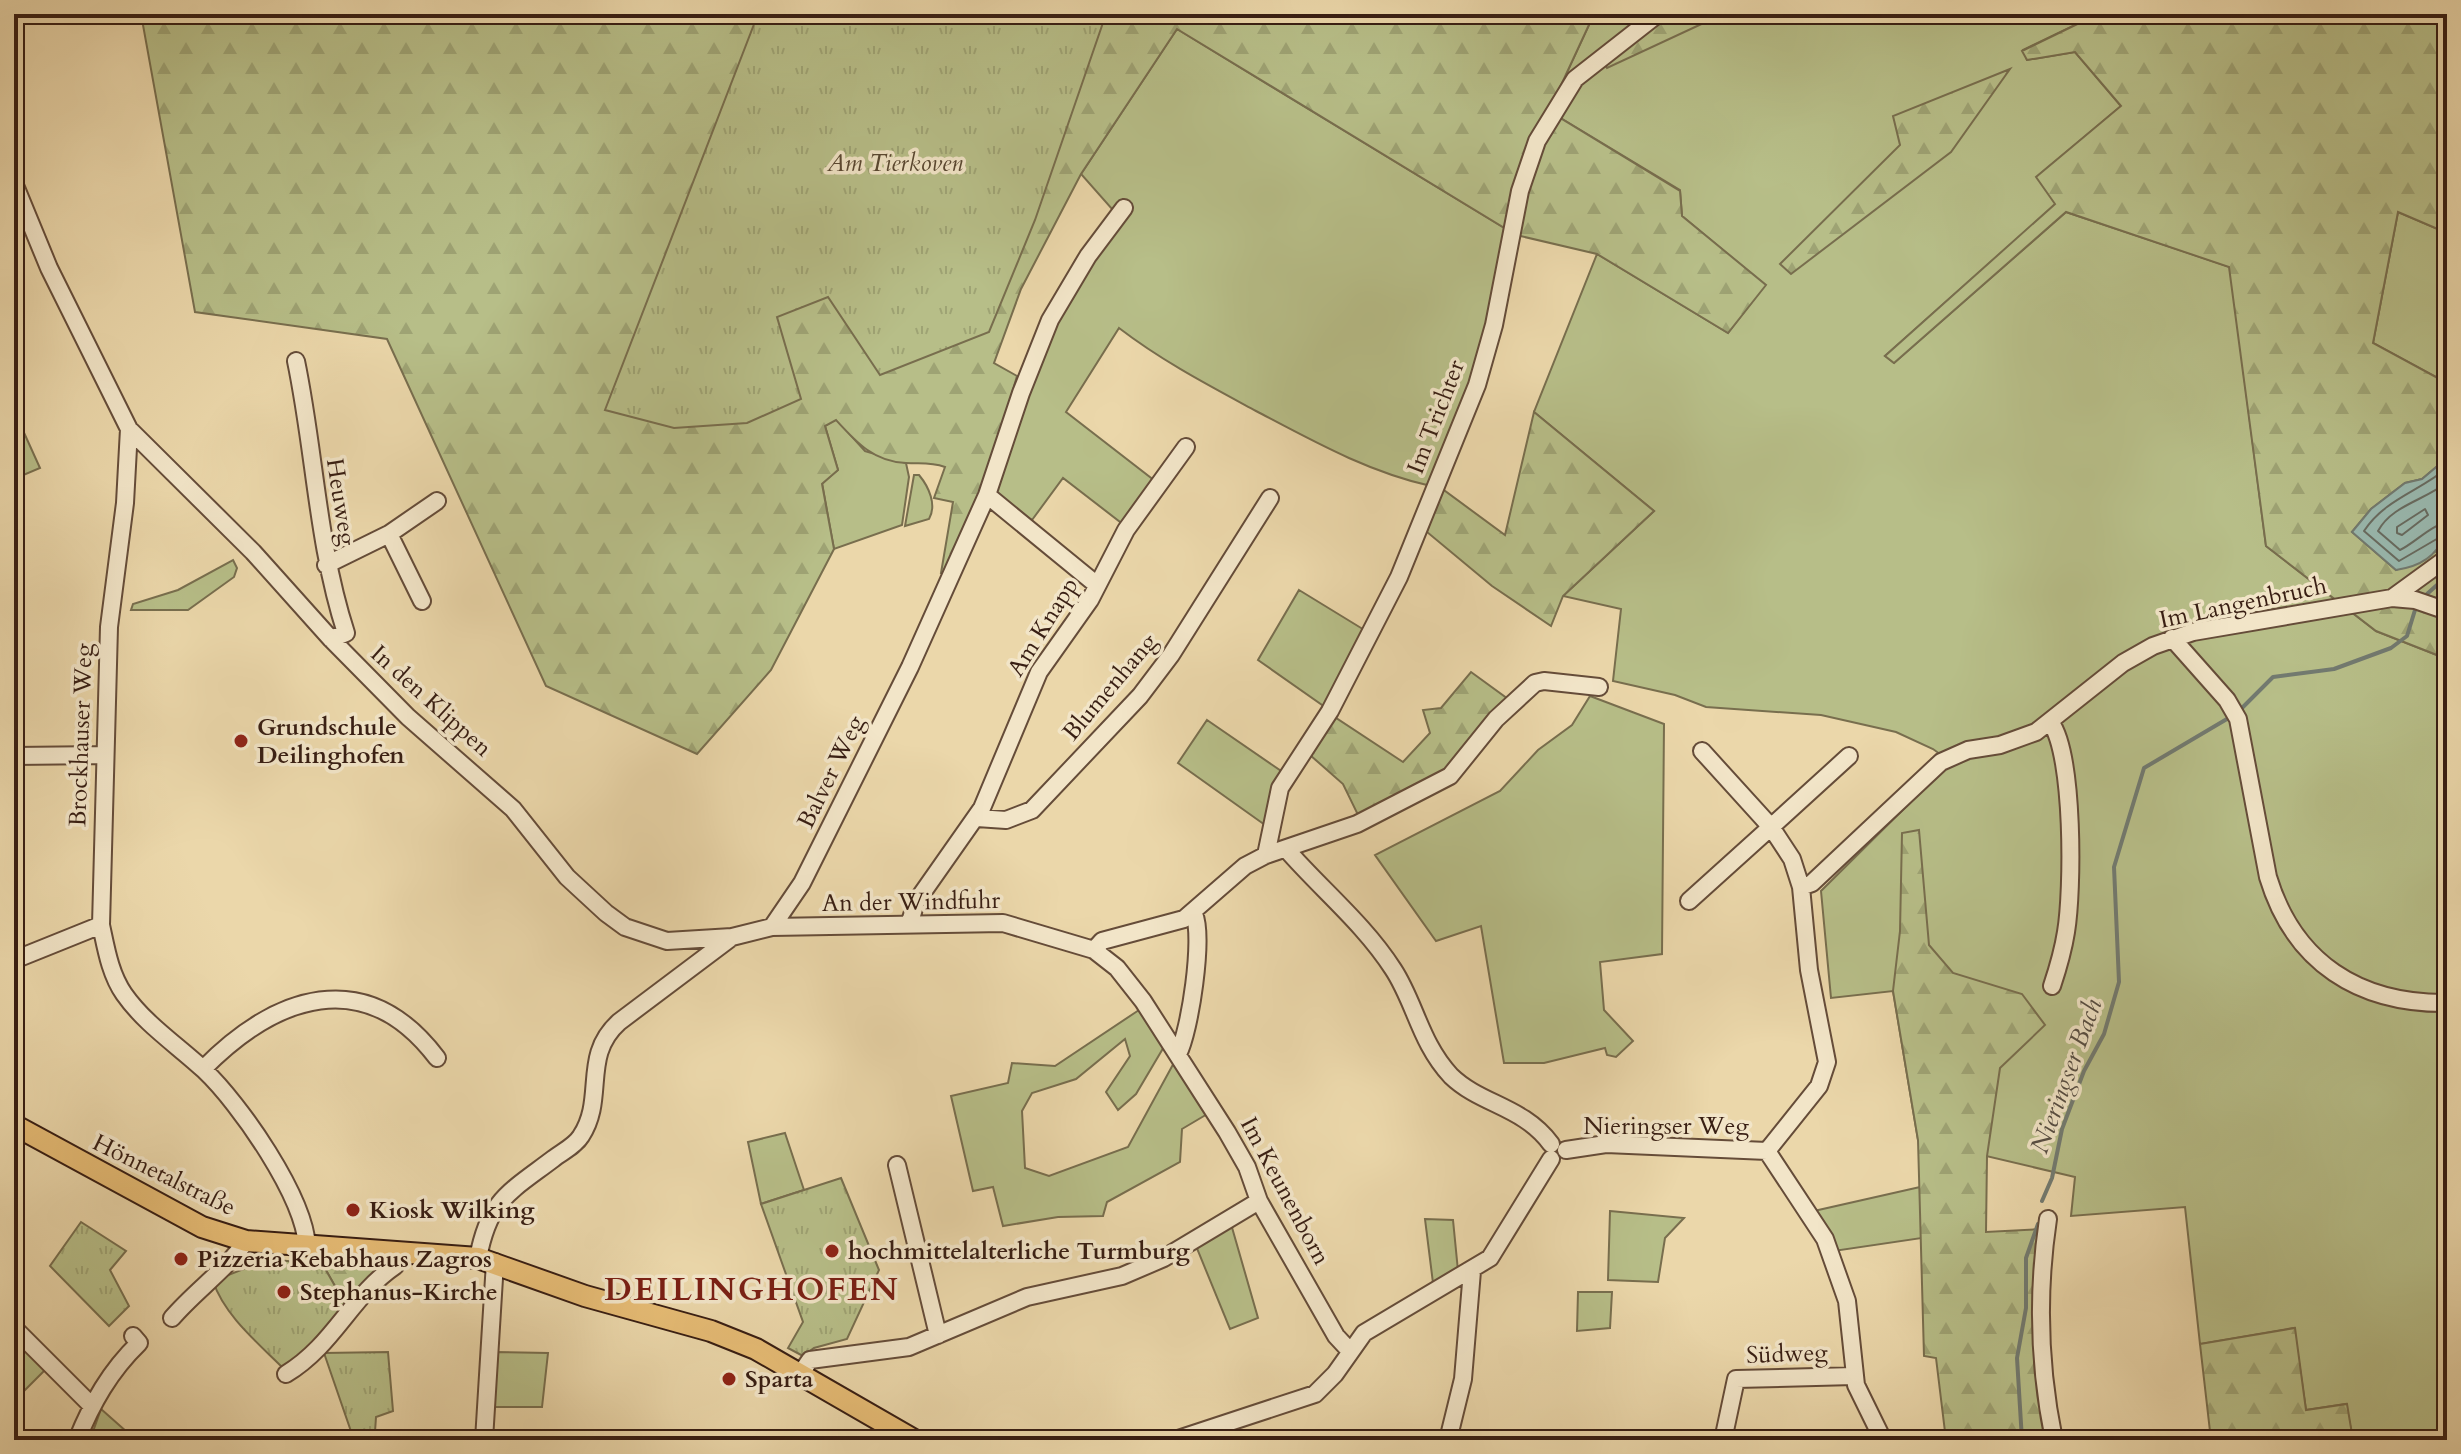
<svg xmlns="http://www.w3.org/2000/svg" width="2461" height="1454" viewBox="0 0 2461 1454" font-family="Cardo,serif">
	<defs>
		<pattern id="forest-firs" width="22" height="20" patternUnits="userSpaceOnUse" patternTransform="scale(2)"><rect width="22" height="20" fill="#b7be88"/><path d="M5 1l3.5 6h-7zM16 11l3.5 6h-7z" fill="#9ea374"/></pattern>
		<pattern id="park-tufts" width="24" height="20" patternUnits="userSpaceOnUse" patternTransform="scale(2)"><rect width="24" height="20" fill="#b7be88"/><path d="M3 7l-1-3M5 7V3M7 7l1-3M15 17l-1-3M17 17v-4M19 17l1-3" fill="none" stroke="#9ea374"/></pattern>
	</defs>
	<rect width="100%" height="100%" fill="#ebd7aa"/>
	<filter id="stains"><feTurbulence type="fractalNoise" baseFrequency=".0025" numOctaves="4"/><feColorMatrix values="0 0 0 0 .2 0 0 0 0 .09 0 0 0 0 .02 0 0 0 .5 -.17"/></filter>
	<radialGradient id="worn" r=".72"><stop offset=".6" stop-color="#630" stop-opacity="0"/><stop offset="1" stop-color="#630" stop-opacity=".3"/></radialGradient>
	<path fill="#b7be88" stroke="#786e4e" stroke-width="2" d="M1594,14H2098L2023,50L2027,60L2075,52L2121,106L2037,177L2056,204L1885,356L1894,363L2066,212L2230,267L2266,546L2376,631L2447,659V1440H2353L2346,1404L2306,1410L2294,1328L2200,1344L2185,1207L2071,1216L2075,1177L1918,1140L1893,991L1831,998L1821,891L1951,762L1933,749L1896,732L1821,715L1706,707L1675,695L1613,681L1621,609L1563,596L1654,511L1534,412L1597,254L1728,333L1765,285L1682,216L1680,190L1549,111Z
		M1177,29L1516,235L1485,382L1431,486C1368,472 1313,441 1256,411C1208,385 1162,361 1119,328L1066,412L1155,481L1124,525L1063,478L1032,520L990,494L1040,330L1075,261L1113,210L1081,174Z
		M2398,212L2447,233V383L2373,343Z
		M16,415L40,468L14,479V416Z
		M836,419L865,451L906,463L909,477L902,525L834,549L822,483L838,470L825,426Z
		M914,475H919C929,487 937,505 929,519L905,526Z
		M233,560L237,568L234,577L188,610H131L133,604L178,590Z
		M1299,590L1366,631L1325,707L1258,660Z
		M1590,696L1664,724L1662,954L1600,962L1604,1010L1633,1041L1616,1057L1607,1055L1605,1048L1544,1063H1504L1481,926L1436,941L1375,855L1500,791L1538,750L1572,725Z
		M1207,720L1284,773L1265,825L1178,763Z
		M1139,1010L1165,1045L1136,1094L1118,1110L1106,1092L1130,1056L1125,1039L1076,1079L1032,1093L1022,1111L1025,1168L1049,1176L1128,1147L1176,1059L1209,1113L1182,1129L1180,1162L1107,1202L1103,1216L1058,1217L1003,1226L993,1187L973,1191L951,1096L1008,1083L1012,1063L1055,1066Z
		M785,1133L804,1190L761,1204L748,1142Z
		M1920,1187L1922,1238L1834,1251L1814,1211Z
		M1610,1211L1684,1218L1665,1238L1658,1282L1608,1280Z
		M1425,1219L1453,1220L1458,1271L1433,1283Z
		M1231,1224L1258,1318L1230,1329L1196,1246Z
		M1578,1292H1612L1610,1328L1577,1331Z
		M18,1336L48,1367L14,1401V1340Z
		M495,1352L548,1353L542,1407H493Z
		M101,1409L136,1440H90Z"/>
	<path fill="url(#forest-firs)" stroke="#786e4e" stroke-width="2" d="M141,14H1594L1549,111L1680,191L1682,216L1766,285L1728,333L1597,254L1516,235L1177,29L1081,174L1021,289L994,363L1017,376L982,496L947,573H941L953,502L934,498L945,467C930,462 921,464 906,463C874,462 856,442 836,420L825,426L838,470L822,484L834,549L771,670L697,754L546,686L387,339L195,312Z
		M1651,14H1723L1607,68L1602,60Z
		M2098,14H2447V233L2398,212L2373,343L2447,383V458L2422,479L2405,483L2371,509L2352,532L2396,570L2435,552L2447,538V659L2376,631L2266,546L2229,267L2066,212L1894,363L1885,356L2055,204L2036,177L2121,106L2075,52L2027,60L2022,51Z
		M2010,69L1951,152L1791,274L1780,264L1900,145L1893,116Z
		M1534,412L1654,511L1563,596L1551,626L1492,586L1427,532L1441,488L1505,535Z
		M1471,672L1508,699L1449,771L1359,817L1343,784L1310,755L1333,716L1403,762L1430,733L1423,710L1441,708Z
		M1919,830L1929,945L1953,973L2022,994L2045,1025L2000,1068L1987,1156L1986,1232L2041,1229L2047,1440H1946L1936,1358L1924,1356L1918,1140L1893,991L1900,931L1902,833Z
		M323,1265L375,1267L374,1275L348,1309Z
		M2295,1328L2306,1410L2347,1404L2353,1440H2211L2200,1344Z"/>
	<path fill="url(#park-tufts)" stroke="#786e4e" stroke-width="2" d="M758,14H1106L1035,220L989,332L880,375L828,297L777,317L801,399L747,423L674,428L605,410Z
		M841,1178L879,1270L847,1339L814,1348L803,1356L788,1348L803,1322L761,1204Z
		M81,1222L126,1251L110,1270L129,1306L109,1326L50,1266Z
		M269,1259L323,1265L348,1309L305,1354L283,1368C258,1343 224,1315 213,1281Z
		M388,1352L393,1411L376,1417L375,1432L383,1433V1439L395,1440H354L324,1353Z"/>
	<path fill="#99b8ae" stroke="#727a70" stroke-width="2" d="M2447,458C2447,506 2461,561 2396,570L2352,532L2371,509L2405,483L2422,479Z"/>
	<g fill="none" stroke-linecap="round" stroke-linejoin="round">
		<path stroke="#686b60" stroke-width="2" d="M2447,468C2420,491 2385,499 2364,531L2399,561L2447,533
			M2447,482C2426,500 2392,505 2378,531L2400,550C2415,543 2432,524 2447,523
			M2425,509L2428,515L2402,535L2397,533V527Z"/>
		<path stroke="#727a70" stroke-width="4" d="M2427,594L2447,576
			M2239,711L2273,677L2334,669L2391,648L2407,636L2415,610
			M2042,1201L2052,1178L2062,1129L2084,1071L2104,1034L2119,982L2114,867L2144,768L2232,716
			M2022,1440L2017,1358L2026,1308V1258L2038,1224"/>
		<defs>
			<path id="minor" d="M14,183L49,268L129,429L125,503L109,627L101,925C106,948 110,974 124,994C145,1024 177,1045 204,1070C240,1104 304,1196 307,1246
				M296,361C315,452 317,544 346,633L331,639
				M129,429L253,552L331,639L408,717L513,809L567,877L606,913L625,927L667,941L732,937
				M987,495L1097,585
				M389,534L437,501
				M326,565L389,534L422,601
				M2392,598L2447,558
				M2172,638L2227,700L2238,719L2268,877C2294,963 2359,1004 2447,1003
				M2051,723C2074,756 2073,890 2066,932C2063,951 2058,968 2052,986
				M14,756L104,755
				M1849,756L1771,827L1792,859L1801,887L1809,970L1827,1062L1819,1086L1767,1151L1825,1239L1847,1301L1856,1385L1883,1440
				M977,818L1006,820L1032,810L1140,696L1171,655L1270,498
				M1287,850C1322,890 1364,924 1393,969C1415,1002 1420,1043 1451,1076C1481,1105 1523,1106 1551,1144
				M1266,855L1280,788L1330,711L1399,577L1477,385L1494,325L1520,191L1537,141L1575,79L1658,14
				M1801,887L1812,883L1941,762L1968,750L2000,745L2036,732L2123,663L2153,646L2193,632L2392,598L2415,600L2447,611
				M1689,901L1771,827L1702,751
				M910,922L916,902L982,808L1039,672L1090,600L1126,530L1186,447
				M772,927L802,883L910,667L987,495L1021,393L1050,320L1088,256L1124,208
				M1094,950L1117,968L1143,1001L1227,1132L1247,1167L1259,1201L1336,1336L1349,1350
				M14,960L101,925
				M1178,1054C1190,1031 1204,937 1194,914
				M203,1069C275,996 365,963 437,1058
				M1566,1150L1606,1144L1767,1151
				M897,1165L938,1335
				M2048,1219C2037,1292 2039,1367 2054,1440
				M478,1258C489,1200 508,1193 553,1159C562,1152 575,1146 581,1136C606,1098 581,1056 619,1022L732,937L772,927L1003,923L1094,950L1102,941L1184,919L1245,866L1266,855L1357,824L1450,776L1496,719L1535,683L1544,681L1599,687
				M172,1318C195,1291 226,1270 246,1241
				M14,1328L91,1405
				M801,1373L810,1360L909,1347L1027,1297L1122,1276L1164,1258L1259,1201
				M286,1374C334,1345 351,1296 395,1266L396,1253
				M77,1440C92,1403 110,1371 139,1343L133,1336
				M484,1440L495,1262
				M1175,1440L1315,1394L1335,1374L1364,1333L1490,1258L1551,1159
				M1448,1440L1463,1379L1472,1271
				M1723,1440L1736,1379L1854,1376"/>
			<path id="major" d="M14,1125L202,1227L246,1241L478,1258L585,1296L711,1331L756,1349L914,1440"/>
		</defs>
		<use href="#minor" stroke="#654c39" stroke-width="20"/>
		<use href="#major" stroke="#381e13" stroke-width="24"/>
		<use href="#minor" stroke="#f2e5c8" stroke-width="16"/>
		<use href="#major" stroke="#e6bc75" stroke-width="20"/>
	</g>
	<g fill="#8f2418" stroke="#f2e5c8" stroke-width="3">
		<circle cx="241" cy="741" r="8"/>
		<circle cx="353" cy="1210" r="8"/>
		<circle cx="832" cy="1251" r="8"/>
		<circle cx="181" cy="1259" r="8"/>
		<circle cx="284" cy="1292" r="8"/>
		<circle cx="729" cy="1379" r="8"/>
	</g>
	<g text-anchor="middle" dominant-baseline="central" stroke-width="7" stroke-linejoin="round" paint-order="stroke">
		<g font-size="24" font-style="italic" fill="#584630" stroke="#f2e5c8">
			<text x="895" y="163">Am Tierkoven</text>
		</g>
		<g font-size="24" fill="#381e13" stroke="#f2e5c8">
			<text transform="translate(1436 417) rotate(-69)">Im Trichter</text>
			<text transform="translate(341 502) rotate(81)">Heuweg</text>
			<text transform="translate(2243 603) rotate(-12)">Im Langenbruch</text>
			<text transform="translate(1043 627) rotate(-58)">Am Knapp</text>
			<text transform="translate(1110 687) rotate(-50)">Blumenhang</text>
			<text transform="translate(431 701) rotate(42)">In den Klippen</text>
			<text transform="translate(81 735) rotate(-88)">Brockhauser Weg</text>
			<text transform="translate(831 772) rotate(-64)">Balver Weg</text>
			<text transform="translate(911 902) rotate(-1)">An der Windfuhr</text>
			<text x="1666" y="1126">Nieringser Weg</text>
			<text transform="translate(164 1175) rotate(26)">Hönnetalstraße</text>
			<text transform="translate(1285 1191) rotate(62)">Im Keunenborn</text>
			<text transform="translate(1787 1354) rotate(-2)">Südweg</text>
		</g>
		<g font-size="24" font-weight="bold" fill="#381e13" stroke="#f2e5c8" text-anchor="start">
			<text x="257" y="727">Grundschule<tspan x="257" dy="28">Deilinghofen</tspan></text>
			<text x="369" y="1210">Kiosk Wilking</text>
			<text x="848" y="1251">hochmittelalterliche Turmburg</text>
			<text x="197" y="1259">Pizzeria Kebabhaus Zagros</text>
			<text x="300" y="1292">Stephanus-Kirche</text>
			<text x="745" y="1379">Sparta</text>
		</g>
		<g font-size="26" font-style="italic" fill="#554c42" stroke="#f2e5c8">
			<text transform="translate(2066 1076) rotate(-70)">Nieringser Bach</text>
		</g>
		<g font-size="32" font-weight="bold" letter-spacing="2" fill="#7a1f14" stroke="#f2e5c8">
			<text x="752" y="1290">DEILINGHOFEN</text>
		</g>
	</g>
	<rect width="2461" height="1454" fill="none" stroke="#ebd7aa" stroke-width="48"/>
	<rect x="16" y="16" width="2429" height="1422" fill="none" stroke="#381e13" stroke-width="4"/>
	<rect x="24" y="24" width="2413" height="1406" fill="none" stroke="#381e13" stroke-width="2"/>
	<rect width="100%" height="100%" filter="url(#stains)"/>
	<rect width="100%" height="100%" fill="url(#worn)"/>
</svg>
